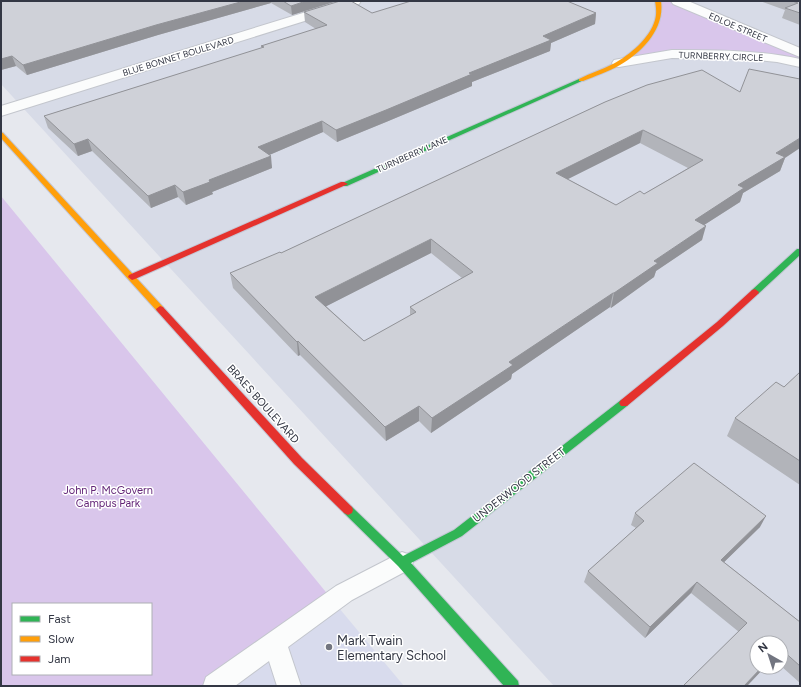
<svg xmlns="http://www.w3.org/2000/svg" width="801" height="687" viewBox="0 0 801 687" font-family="Figtree,sans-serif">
	<rect width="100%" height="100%" fill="#e6e8ee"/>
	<path fill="#d7dbe7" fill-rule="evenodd" d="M1,1H800V686H554L1,84ZM757,643H781V667H757Z"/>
	<path fill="#d8dbed" d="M339,608L404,686H234Z"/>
	<path fill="#d9c6eb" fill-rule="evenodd" d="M658,1H677L800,53V63L777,58L672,54L619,63L655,30Z
		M1,196L339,608L233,686H1ZM13,604H151V674H13Z"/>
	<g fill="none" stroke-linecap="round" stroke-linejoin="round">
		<defs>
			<path id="lane" d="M402,552L410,555L413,562L410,569L352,600L288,647L301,686H277L269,661L235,686H203L206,677L336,586Z"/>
			<path id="street" d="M342,1H361L359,4L1,116V106Z
				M671,1H688L800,48V57L673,4Z
				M672,50C715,50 758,50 800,59V67L777,62L746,59L672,58L619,67L614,66L612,63L614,60L619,59Z"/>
			<path id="fast" d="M579,79L584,80L347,186H344L340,184Z
				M797,249H800V255L758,294H752L751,292L752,290Z
				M624,399L627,400L629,403L627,406L462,536L411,563L518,681L519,686H504L398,566L344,513L343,510L344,507L348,505L352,507L403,556L454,530L621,400Z"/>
			<path id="slow" d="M655,1H661C665,29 642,52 620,65C608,72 595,76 583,81H579V79C590,73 602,70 613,64C630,55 650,38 655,20C657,13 656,7 655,1Z
				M1,132L3,133L163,307L164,309L163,311H157L1,138Z"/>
			<path id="jam" d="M341,182H344L348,184L135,279L132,280L128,277L129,275Z
				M755,289L759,292L758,294L723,326L627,406H621L619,403L621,400L717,322L752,290Z
				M160,306L163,307L302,458L352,507L353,510L352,513L348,515L344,513L294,464L157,311L156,309Z"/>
		</defs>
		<use href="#lane" stroke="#c3c6cd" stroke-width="2"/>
		<use href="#street" stroke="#c3c6cd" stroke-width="2"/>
		<use href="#fast" stroke="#c4c7d5" stroke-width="2"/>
		<use href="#slow" stroke="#c4c7d5" stroke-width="2"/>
		<use href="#jam" stroke="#c4c7d5" stroke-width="2"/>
		<use href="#lane" fill="#fbfcfc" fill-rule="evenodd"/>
		<use href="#street" fill="#fbfcfc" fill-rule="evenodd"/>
		<use href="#fast" fill="#30b455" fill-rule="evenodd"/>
		<use href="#slow" fill="#ff9f0a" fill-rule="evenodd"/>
		<use href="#jam" fill="#e5322d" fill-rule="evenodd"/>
	</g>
	<path fill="#b2b4ba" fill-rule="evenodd" d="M1,1H334V2L292,15L271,3L158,35L27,75L16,66L1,70Z
		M760,1H800V25L782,18L785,10Z
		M304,12L372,13H596L595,24L551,43L550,51L472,82V86L386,122L337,142L323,132L269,155L272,168L212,192L213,194L186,205L178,197L151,208L92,151L78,156L48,128L44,116L262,48L261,46L316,29L305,22Z
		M605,102L785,158L780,171L743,193L740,202L704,225L702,240L656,271L654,277L611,308L610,307L512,374L511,379L431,433L419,421L386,441L300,355L298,356L233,288L230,273L281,253ZM640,143L688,168L644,194L616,205L568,179ZM431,253L462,278L410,307V316L364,341L326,306Z
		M800,372V485L727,436L735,418L784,387Z
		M635,513L760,527L724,562L800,622V683L781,666V643L757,667H765L747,686L739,632L691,593L645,638L584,582L588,571L636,528L631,525Z"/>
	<path fill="#919297" d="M244,1H270L271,3L158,35L27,75L23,65L156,25Z
		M306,1H334V2L292,15L291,6Z
		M596,13L595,24L551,43L550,51L472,82V86L386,122L337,142L336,130L469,73L543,36Z
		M12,56L16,66L1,70V59Z
		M322,121L323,132L260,159L258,147Z
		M643,130L640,143L554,186L556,173Z
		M800,138V148L785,158L780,171L743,193L740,202L690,234L695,220L738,185L776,153Z
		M88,139L92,151L78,156L74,144Z
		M271,156L272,168L212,192L213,194L186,205L183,192L209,180Z
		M175,185L178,197L151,208L148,196Z
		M706,226L702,240L656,271L654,277L611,308L614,293L654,261Z
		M431,239V253L317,311L315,297Z
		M613,293L610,307L512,374L511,379L431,433L432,418L509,362Z
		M298,341L300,355L298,356L297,342Z
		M419,406V421L386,441L385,427Z
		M766,516L760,527L715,571L721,560Z
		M697,582L691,593L645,638L650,627Z
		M762,667H765L747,686H744Z"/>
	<path fill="#cfd1d8" stroke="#919297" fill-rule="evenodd" d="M1,1H244L156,25L23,65L12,56L1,59Z
		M283,1H306L291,6Z
		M340,1H351L372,13L411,1H567L596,13L543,36L551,40L469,73L472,74L386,110L336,130L322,121L258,147L271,156L209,180L210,182L183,192L175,185L148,196L88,139L74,144L44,116L264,47L261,46L327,25L304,12Z
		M792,1H800V13L785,8L798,3Z
		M749,69L800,79V138L776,153L785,157L738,185L744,188L695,220L706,226L654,261L658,263L614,293H613L509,362L513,365L432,418L419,406L385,427L298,341L297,342L230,273L280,252L281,253L605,102L647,85L702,70L740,92ZM643,130L703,160L644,194L640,191L616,205L556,173ZM431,239L473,272L410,307L416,312L364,341L315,297Z
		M800,372V461L735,418L776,382L784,387Z
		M694,463L766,516L721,560L800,622V666L781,649V643H757V667H762L744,686H683L747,623L697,582L650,627L588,571L644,521L635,513Z"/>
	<circle fill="#727580" stroke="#fff" stroke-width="1.5" cx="329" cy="647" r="4"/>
	<g text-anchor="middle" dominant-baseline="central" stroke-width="3" stroke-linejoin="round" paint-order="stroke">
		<g font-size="9" fill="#333744" stroke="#fff">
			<text transform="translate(738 27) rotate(23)">EDLOE STREET</text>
			<text transform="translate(178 56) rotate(-17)">BLUE BONNET BOULEVARD</text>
			<text transform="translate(721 56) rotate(2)">TURNBERRY CIRCLE</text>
			<text transform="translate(412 154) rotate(-24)">TURNBERRY LANE</text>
		</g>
		<g font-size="11" fill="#333744" stroke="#fff">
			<text transform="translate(263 404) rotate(48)">BRAES BOULEVARD</text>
			<text transform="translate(519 485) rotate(-38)">UNDERWOOD STREET</text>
		</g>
		<g font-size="11" fill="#632577" stroke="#fff">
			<text x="108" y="490">John P. McGovern<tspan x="108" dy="13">Campus Park</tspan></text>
		</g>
		<g font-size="13" fill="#333744" stroke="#fff" text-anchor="start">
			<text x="337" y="640">Mark Twain<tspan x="337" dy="15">Elementary School</tspan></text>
		</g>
	</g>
	<rect width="801" height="687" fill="none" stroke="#333744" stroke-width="4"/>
	<rect x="12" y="603" width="140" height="72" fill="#ffffff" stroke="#adafb4"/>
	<rect x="20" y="616" width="20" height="6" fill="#30b455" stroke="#adafb4"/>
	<text x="48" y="623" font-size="12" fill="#333744">Fast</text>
	<rect x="20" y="636" width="20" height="6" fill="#ff9f0a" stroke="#adafb4"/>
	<text x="48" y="643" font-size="12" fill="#333744">Slow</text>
	<rect x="20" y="656" width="20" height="6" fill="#e5322d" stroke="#adafb4"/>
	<text x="48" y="663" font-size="12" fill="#333744">Jam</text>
	<g transform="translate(769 655) rotate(321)"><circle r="19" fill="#ffffff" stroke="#adafb4"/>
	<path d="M0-3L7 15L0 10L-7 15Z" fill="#727580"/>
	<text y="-6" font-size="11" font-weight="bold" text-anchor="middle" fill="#333744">N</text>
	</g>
</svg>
